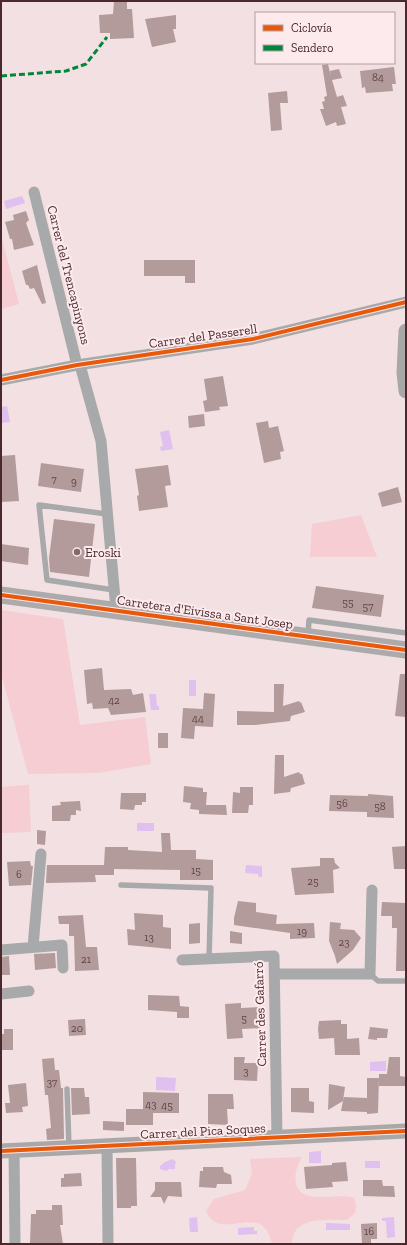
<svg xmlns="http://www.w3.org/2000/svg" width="407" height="1245" viewBox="0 0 407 1245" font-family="'Zilla Slab',serif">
	<rect width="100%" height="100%" fill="#f3e0e2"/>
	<path fill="#f5cdd3" d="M1,235L19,304L1,309Z
		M361,515L377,557H310L312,524Z
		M1,610L63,619L80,725L145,717L151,764L98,773L28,774L1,673Z
		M29,785L31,832L1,833V787Z
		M302,1157C297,1167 293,1175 297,1187C305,1205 338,1192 354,1198L356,1205L355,1213L347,1220C327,1220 292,1215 292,1244H272C263,1198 220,1245 206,1211L214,1199L245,1190L252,1174L250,1159Z"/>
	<path fill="#dfc0ef" d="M22,196L25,203L6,209L4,201Z
		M7,406L10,422L2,423L1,407Z
		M169,430L173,449L161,451L160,447L163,446L160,432Z
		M189,680H196V696H189Z
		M149,694H156L157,706H159V710H151Z
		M137,823H154V831H137Z
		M246,865L262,866V877H259L258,874L245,873Z
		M386,1061V1071H370V1062Z
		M156,1077L176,1078L175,1091L156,1090Z
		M321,1151V1163H309V1152Z
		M173,1159L176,1162L175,1165V1169H169L166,1171L160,1169V1166L165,1162Z
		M365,1161H380V1168H365Z
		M197,1217L198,1232H190L189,1218Z
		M394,1217L395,1237L387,1238L386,1221H382V1218Z
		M326,1223L350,1224V1230H326Z
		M254,1227V1231H257V1234L238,1235V1228Z"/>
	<path fill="#b29b9a" d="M114,1H127V9H132L134,38L110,39V33H100L99,15L113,14Z
		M176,15V29H173L176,42L152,47L145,19Z
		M328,64L331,77L330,71L339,69L342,78L332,80L337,97L343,95L347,106L341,107L346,124L337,126L336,122L326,126L320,109H324L322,102L325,101L324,97L327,96L322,65Z
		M394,67L396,84H392L393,91L366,93L365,87L362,88L360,71Z
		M287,91L288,103H280L282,130L271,131L268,93Z
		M26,211L29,220L26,223L34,245L14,250L12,239H10L5,222L14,220L13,215Z
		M144,260H195V283H185V276H144Z
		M37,265L46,303L42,304L34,288L30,289L28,285H26L22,271Z
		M223,376L228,406L219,407L220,410L205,412L203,401L207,400L204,379Z
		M204,414L205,426L189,428L188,416Z
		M268,421L269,428L278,426L284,451L280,452L281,459L264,463L256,423Z
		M15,455L19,501L1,502V456Z
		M41,463L84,469L81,492L38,486Z
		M168,465L171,485L165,486L168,507L139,511L137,496L139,495L135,469Z
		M398,487L402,502L382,507L378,493Z
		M54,519L95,524L89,577L50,572L49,558Z
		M1,544L29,548L28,565L1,561Z
		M316,586L384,595L381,617L312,608Z
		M102,668L104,690L131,689L133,695L143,693L146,712L111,715L108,708L93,709L92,703L87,704L84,670Z
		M400,674H406V717L395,716Z
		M274,684H284L283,706L299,701L300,703L301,702L305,712L291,716L290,721L255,725H237V711L274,712Z
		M204,693L215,694L213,727L195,726L194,739L181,738L183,708L203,709Z
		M158,733H168V748H158Z
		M275,755H284V777L299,772L300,774H302L305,784L291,788L290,792L274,794Z
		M184,786L203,788V792H207L206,805H226L227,815L199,814V810L190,809L191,803L183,802Z
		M240,787H253V805H249L248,813H232L233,792L240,793Z
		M121,793H146V802H142V805H135L134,810L120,809Z
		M368,794L393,796L394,818L367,817V812L329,811L330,795L368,796Z
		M80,801L81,811L76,810V815H71L70,821H52V806L61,805L60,802Z
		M37,830L46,831L45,845L37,844Z
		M161,833H170L171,850H196V859L213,860V880H180V870L114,869V875H95L96,882L46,883L47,865H104L105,847H128V850L162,852Z
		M406,846V869H394L392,847Z
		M320,858H334L335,863L340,868L333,870L334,893L295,895L291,868L320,866Z
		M30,861L31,866H33L31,885L9,886L7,862Z
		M238,901L256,903V912L277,915L276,924L314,923L315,938L290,939V933L234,925V918Z
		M382,902L406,903V971H396L397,928H392V916H381Z
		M134,913L163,915V927L171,928V949L128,945L127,929L135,930Z
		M83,915L86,947H97L99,970L75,971L74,936H69V924H59L58,916Z
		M330,922L341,923L340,929L354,930L361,938L353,950L337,964L335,956L329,941Z
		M200,923V943L189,944V924Z
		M230,931L242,933V944L230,943Z
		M55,953L56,968L35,970L34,954Z
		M9,956L10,975H1V957Z
		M148,995L179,996L180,1006L189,1007V1018H177V1012L148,1010Z
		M241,1003V1008L261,1007L262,1028L242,1029L243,1038L227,1039L225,1004Z
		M85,1019L86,1035L69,1036L68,1020Z
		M341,1020V1024H347V1039L359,1038L360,1055H335L334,1038L319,1039L318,1029L319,1021Z
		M370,1027L388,1029L387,1038H377V1040L368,1039Z
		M4,1029H13V1050H1V1034H4Z
		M234,1057H245L244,1063H258L257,1081L234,1080Z
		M389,1057H400V1076L406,1077V1086H379V1074H387Z
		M54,1058L55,1070H59L61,1088H63L64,1139L47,1140L46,1129L51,1128L48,1095H45L42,1059Z
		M367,1078H379L378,1113L367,1114V1112L341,1111L343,1101L328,1110L329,1084L345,1087L343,1101L344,1097L367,1098Z
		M26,1083L28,1106L22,1107L23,1112L6,1113L5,1103H10L8,1085Z
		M71,1088H84L85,1097H89L90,1114L72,1115Z
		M291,1088H309V1101L314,1102V1113L291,1112Z
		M143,1092L179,1093V1113H153V1125H126V1109H143Z
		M208,1094H233L234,1109H227L228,1125L208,1124Z
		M103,1121L124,1122V1131L103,1130Z
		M116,1158H136L137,1206H131V1208H117Z
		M346,1162L348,1181L332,1182L333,1187L306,1189L304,1167L332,1165V1163Z
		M203,1167H223L224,1172L231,1175L232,1184H217L216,1188L199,1187L200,1171H203Z
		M81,1173L82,1186L61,1187V1178H64V1174Z
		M363,1180H382L383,1186H394L395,1197L363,1196Z
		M155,1182H181L182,1197L168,1196L164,1204L161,1197H150L155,1190Z
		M52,1205H62L63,1225H60L63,1244H30L31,1214H36V1210H52Z
		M377,1223V1239H371V1244H362L361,1224Z"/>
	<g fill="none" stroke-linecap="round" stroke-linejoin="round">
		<path stroke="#a8a9aa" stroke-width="5.5" d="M107,514L39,505L47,580L114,590
			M308,635L309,620L406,633
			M121,885L211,888L209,959
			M370,974L378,981H406
			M67,1089L69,1147"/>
		<path stroke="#a8a9aa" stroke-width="11" d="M34,192L77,365
			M80,365L101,441L116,610
			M1,380L77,365L253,339L406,302
			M33,947L41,854
			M1,950L62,945L63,968
			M182,960L274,956L277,1137
			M275,974H370L372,890
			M1,994L29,991
			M107,1146L108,1244
			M14,1150L15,1244"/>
		<path stroke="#a8a8a8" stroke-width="15" d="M406,331L404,373L406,391
			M1,1151L406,1131"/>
		<path stroke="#acaaab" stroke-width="17" d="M1,595L406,650"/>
		<path stroke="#00873e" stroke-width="3" stroke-dasharray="6 3" stroke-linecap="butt" d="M1,76L66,71L86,64L107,37"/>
		<defs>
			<path id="cycleway" d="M1,380L77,365L253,339L406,302
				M1,595L406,650
				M1,1151L406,1131"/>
		</defs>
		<use href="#cycleway" stroke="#fceaec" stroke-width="6"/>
		<use href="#cycleway" stroke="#e8590c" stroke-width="4"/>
	</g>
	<circle fill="#84686d" stroke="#fceaec" stroke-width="1.5" cx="77" cy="552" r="4"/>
	<g text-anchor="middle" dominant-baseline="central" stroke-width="4" stroke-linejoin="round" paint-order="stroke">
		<g font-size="11" fill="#634549">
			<text x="378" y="77">84</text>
			<text x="54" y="479">7</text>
			<text x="74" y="481">9</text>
			<text x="348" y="602">55</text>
			<text x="368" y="606">57</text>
			<text x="114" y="700">42</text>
			<text x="198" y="718">44</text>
			<text x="342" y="803">56</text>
			<text x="380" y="806">58</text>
			<text x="196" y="870">15</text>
			<text x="19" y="874">6</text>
			<text x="313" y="881">25</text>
			<text x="302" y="931">19</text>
			<text x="149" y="937">13</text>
			<text x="344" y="942">23</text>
			<text x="86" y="959">21</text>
			<text x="244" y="1018">5</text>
			<text x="77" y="1028">20</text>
			<text x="246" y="1071">3</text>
			<text x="52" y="1082">37</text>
			<text x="151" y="1104">43</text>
			<text x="167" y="1105">45</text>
			<text x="369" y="1231">16</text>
		</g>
		<g font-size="13" fill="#49282e" stroke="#fceaec">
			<text transform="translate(69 275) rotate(76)">Carrer del Trencapinyons</text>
			<text transform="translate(203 336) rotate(-8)">Carrer del Passerell</text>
			<text transform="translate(205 612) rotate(8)">Carretera d'Eivissa a Sant Josep</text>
			<text transform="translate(260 1014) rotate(-92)">Carrer des Gafarró</text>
			<text transform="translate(203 1131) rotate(-3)">Carrer del Pica Soques</text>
		</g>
		<g font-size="13" fill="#49282e" stroke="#fceaec" text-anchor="start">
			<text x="85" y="552">Eroski</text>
		</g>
	</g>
	<rect width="407" height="1245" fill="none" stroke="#49282e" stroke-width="4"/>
	<rect x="255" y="12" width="140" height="52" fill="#fceaec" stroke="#b49ca0"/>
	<rect x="263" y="25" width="20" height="6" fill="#e8590c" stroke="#b49ca0"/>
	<text x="291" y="32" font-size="12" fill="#49282e">Ciclovía</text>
	<rect x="263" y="45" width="20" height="6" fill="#00873e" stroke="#b49ca0"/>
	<text x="291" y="52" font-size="12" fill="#49282e">Sendero</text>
</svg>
